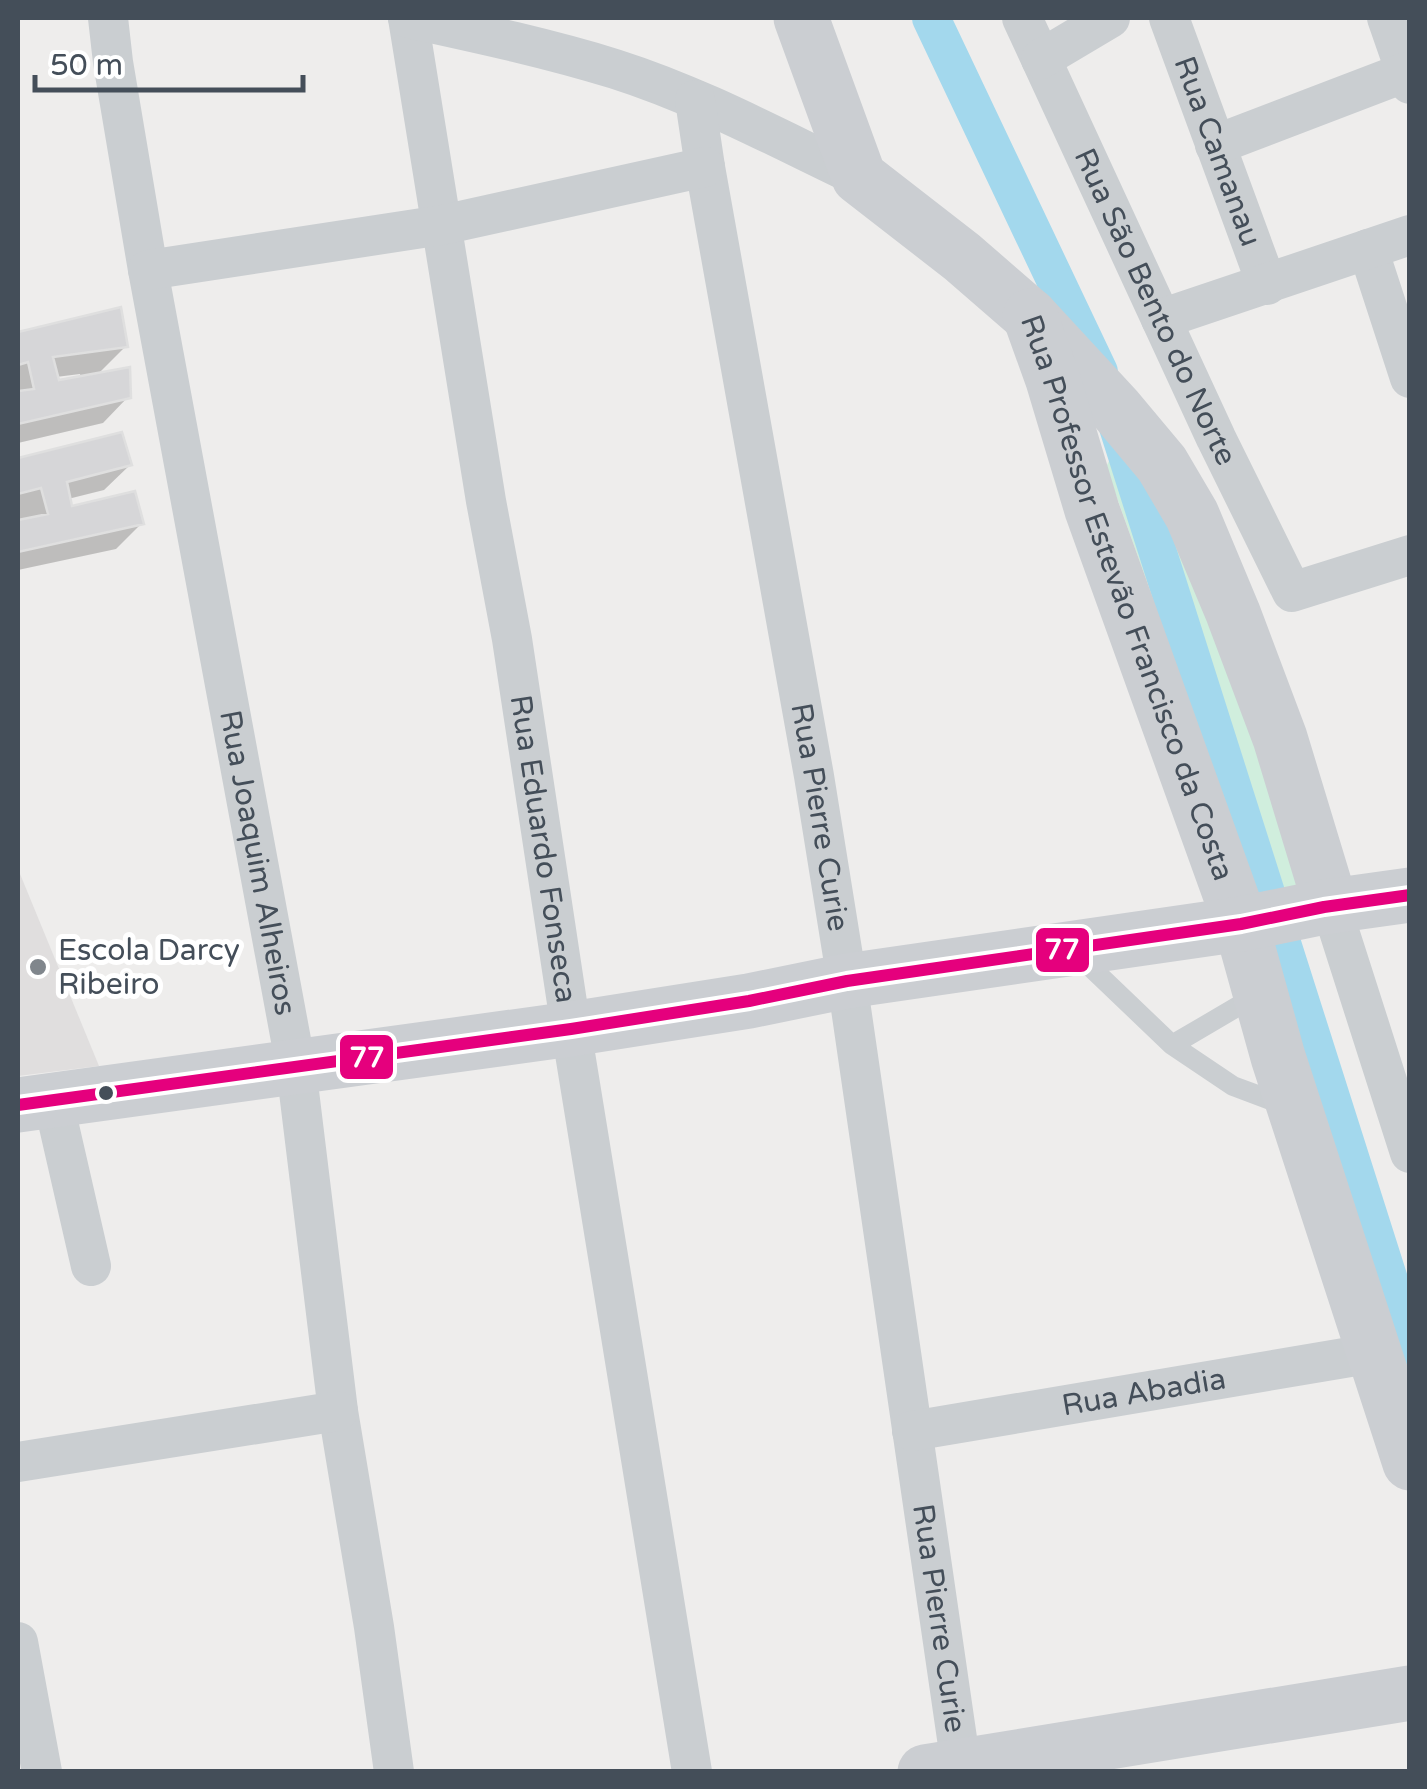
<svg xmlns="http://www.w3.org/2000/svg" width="1427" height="1789" viewBox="0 0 1427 1789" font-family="'Varela Round',sans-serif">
	<rect width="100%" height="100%" fill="#eeedec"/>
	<path fill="#e0dede" d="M18,869L99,1066L18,1076Z"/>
	<path fill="#d0eedd" d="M1114,451L1121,453L1168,525L1237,688L1299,888L1261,902L1106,467Z"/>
	<path fill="#0003" fill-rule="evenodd" d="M119,310L126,346L96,376L128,397L103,423L18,443V334ZM80,374L81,379L57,383L56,377Z
		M120,435L130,465L104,490L68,499L70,509L142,523L116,549L18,570V461Z"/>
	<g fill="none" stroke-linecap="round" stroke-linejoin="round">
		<path stroke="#a3d8ed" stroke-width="38" d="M931,18L1099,372
			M1117,424L1410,1346"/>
	</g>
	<path fill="#d6d6d8" stroke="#dfdfdf" stroke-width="2.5" d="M121,307L128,347L53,357L59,380L130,367L131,398L18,424V391L34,389L28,362L18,365V332Z
		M122,432L132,465L67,482L72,506L135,491L144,524L18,552V520L48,514L41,488L18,494V458Z"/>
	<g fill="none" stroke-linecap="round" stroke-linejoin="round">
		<path stroke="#caced1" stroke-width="20" d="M1080,957L1172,1045L1233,1086L1284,1105
			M1172,1045L1259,994"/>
		<g stroke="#caced1" stroke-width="40">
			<path id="s1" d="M108,18L113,62L148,270L296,1067L338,1411L374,1627L394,1772"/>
			<path id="s2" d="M408,18L486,501L512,639L571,1029L692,1772"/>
			<path d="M408,18C477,33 547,48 615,69C700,96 779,139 859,177"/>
			<path id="s3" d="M1022,18L1216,438L1292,592L1410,555"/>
			<path id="s4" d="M1169,18L1267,285"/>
			<path d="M1387,18L1410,84"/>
			<path d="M1041,59L1110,18"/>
			<path id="s5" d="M695,100L705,167L814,776L847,981L961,1766"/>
			<path d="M1215,145L1406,72"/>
			<path d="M1368,249L1410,378"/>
			<path d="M148,270L442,225L705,167"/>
			<path d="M1161,319L1410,235"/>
			<path d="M1331,906L1410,1153"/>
			<path d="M53,1100L91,1266"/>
			<path id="s6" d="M912,1431L1374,1353"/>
			<path d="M18,1462L338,1411"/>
			<path d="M18,1642L42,1772"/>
		</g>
		<g stroke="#cbced2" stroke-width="55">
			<path d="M801,18L859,177L962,257L1030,316L1116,409L1162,464L1192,515L1233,613L1280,738L1331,906"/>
			<path id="s7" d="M1030,316L1053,380L1092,510L1241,924L1278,1057L1410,1463"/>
			<path d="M18,1105L571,1029L749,1001L847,981L1241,924L1324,907L1410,895"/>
			<path d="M925,1772L1410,1693"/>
		</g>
		<defs>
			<path id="bus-1" d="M18,1105L571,1029L749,1001L847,981L1241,924L1324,907L1410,895"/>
		</defs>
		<use href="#bus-1" stroke="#fff" stroke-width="20"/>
		<use href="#bus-1" stroke="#e5007d" stroke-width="12"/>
	</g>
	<circle fill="#80868c" stroke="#fff" stroke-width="4" cx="38" cy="967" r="10"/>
	<circle fill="#444e59" stroke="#fff" stroke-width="4" cx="106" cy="1093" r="9"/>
	<g text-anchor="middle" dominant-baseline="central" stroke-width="10" stroke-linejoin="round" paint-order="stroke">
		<g font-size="30" fill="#444e59" stroke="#fff">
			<text stroke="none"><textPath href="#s4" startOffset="142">Rua Camanau</textPath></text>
			<text stroke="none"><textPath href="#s3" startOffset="318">Rua São Bento do Norte</textPath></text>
			<text stroke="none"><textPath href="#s7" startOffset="298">Rua Professor Estevão Francisco da Costa</textPath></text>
			<text stroke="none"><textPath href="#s5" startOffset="728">Rua Pierre Curie</textPath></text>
			<text stroke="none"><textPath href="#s2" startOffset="842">Rua Eduardo Fonseca</textPath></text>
			<text stroke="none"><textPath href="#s1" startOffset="858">Rua Joaquim Alheiros</textPath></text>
			<text stroke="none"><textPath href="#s6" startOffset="235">Rua Abadia</textPath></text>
			<text stroke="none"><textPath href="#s5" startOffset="1538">Rua Pierre Curie</textPath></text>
		</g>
		<g font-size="30" fill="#444e59" stroke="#fff" text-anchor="start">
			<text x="58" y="950">Escola Darcy<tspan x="58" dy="34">Ribeiro</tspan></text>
		</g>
	</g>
	<g stroke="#fff" stroke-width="4">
		<rect x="1034" y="926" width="57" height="48" rx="10" fill="#e5007d"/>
		<rect x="338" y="1033" width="57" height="48" rx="10" fill="#e5007d"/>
	</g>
	<g font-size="28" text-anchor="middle" font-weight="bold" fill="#fff">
		<text x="1062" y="959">77</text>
		<text x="367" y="1067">77</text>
	</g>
	<rect width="1427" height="1789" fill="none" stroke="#444e59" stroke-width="40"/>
	<path d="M35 75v15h268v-15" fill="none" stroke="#444e59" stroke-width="5"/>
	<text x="50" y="75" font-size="30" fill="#444e59" stroke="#ffffff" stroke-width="8" paint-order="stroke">50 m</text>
</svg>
